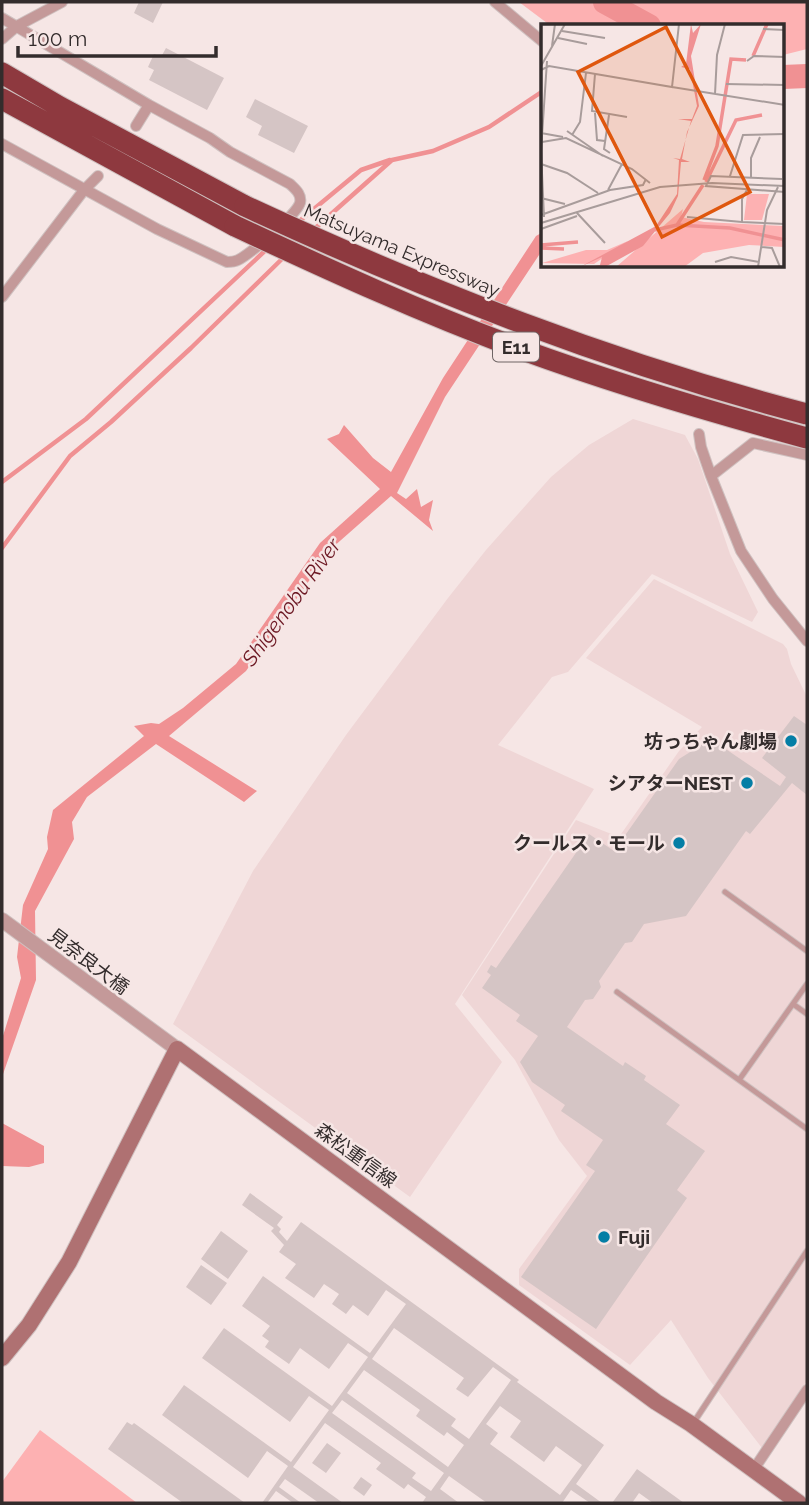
<svg xmlns="http://www.w3.org/2000/svg" width="809" height="1505" viewBox="0 0 809 1505" font-family="Raleway,'Noto Sans JP',sans-serif">
	<rect width="100%" height="100%" fill="#f6e6e5"/>
	<path fill="#efd6d6" d="M633,419L685,435L698,459L730,554L758,612L752,622L652,574L568,672L552,677L498,745L594,789L455,1004L502,1062L410,1197L173,1024L253,871L346,735L448,598L486,550L551,477L589,445Z
		M654,579L783,644L787,649L791,664L807,697V1381L762,1448L708,1378L671,1320L630,1365L519,1285V1269L587,1176L559,1140L515,1060L462,995L576,820L619,837L679,751L702,727L586,658Z"/>
	<path fill="#fdb1b2" d="M519,2H807V49L783,55V26H551Z
		M40,1430L137,1503H2V1482Z"/>
	<path fill="#f09193" d="M543,232V249L445,397L397,493L406,499L417,489L421,507L433,500L429,520L433,531L391,496L332,548L246,671L169,736L257,791L244,802L156,744L87,797L72,822L74,839L35,911L36,980L2,1077V1039L21,978L17,957L23,905L48,849L47,837L53,810L144,736L134,726L151,723L159,724L183,708L236,664L320,543L380,489L327,439L339,434L344,425L373,458L391,472L443,378L536,236Z
		M2,1123L44,1146V1163L29,1167L2,1166Z"/>
	<g fill="none" stroke-linecap="round" stroke-linejoin="round">
		<path stroke="#f09193" stroke-width="4.5" d="M297,223L361,170L390,160
			M312,231L392,160L433,151L489,127L543,91
			M2,482L86,419L269,247
			M2,548L70,456L111,422L191,348L285,256"/>
		<path stroke="#f09193" stroke-width="24" d="M605,2L649,26
			M783,77L807,76"/>
	</g>
	<path fill="#d5c5c5" fill-rule="evenodd" d="M139,2H163L153,23L134,13Z
		M166,48L224,78L207,110L149,80L154,70L148,67L154,54L161,57Z
		M255,99L308,126L294,153L258,135L262,126L246,117Z
		M794,716L807,725V795L792,783L750,834L746,831L686,916L644,924L632,942L625,943L599,981L601,987L593,999L585,1000L567,1027L623,1066L625,1062L646,1076L644,1080L680,1105L666,1124L705,1151L677,1190L687,1198L596,1329L521,1277L595,1171L586,1165L603,1140L561,1111L565,1105L532,1082L520,1062L538,1036L516,1021L520,1015L482,988L491,975L487,972L491,965L496,968L589,834L614,851L679,759L711,739L780,786L786,777L762,758Z
		M250,1193L283,1217L277,1225L281,1229L279,1232L287,1241L301,1222L519,1380L517,1382L604,1445L576,1484L602,1503H590L571,1490L562,1503H487L449,1476L440,1489L459,1503H422L426,1497L408,1484L404,1489L376,1469L381,1463L325,1423L293,1467L343,1503H319L285,1479L279,1487L301,1503H293L276,1491L267,1503H262L288,1466L267,1451L248,1478L162,1415L184,1385L291,1462L329,1410L309,1396L290,1422L202,1358L224,1328L332,1406L368,1357L348,1343L329,1369L300,1348L289,1364L265,1347L269,1341L262,1336L270,1326L242,1306L263,1276L370,1353L406,1304L386,1290L368,1316L353,1305L346,1314L332,1304L339,1294L324,1284L314,1298L285,1278L296,1264L279,1252L284,1245L271,1231L274,1228L242,1205ZM394,1328L464,1378L456,1389L468,1397L493,1367L511,1380L469,1439L451,1426L456,1419L372,1359ZM364,1370L420,1410L416,1416L444,1436L447,1432L464,1445L448,1467L347,1393ZM342,1400L444,1473L431,1491L412,1478L416,1473L332,1413ZM500,1406L521,1421L510,1437L544,1462L556,1446L582,1465L560,1495L490,1444L498,1433L486,1424Z
		M221,1231L248,1251L228,1279L201,1259Z
		M201,1265L227,1283L211,1305L186,1287Z
		M127,1422L132,1425L134,1423L245,1503H183L108,1449Z
		M327,1443L341,1453L326,1473L312,1463Z
		M637,1469L684,1503H653L639,1493L632,1503H612Z
		M361,1477L372,1485L364,1496L353,1488Z"/>
	<g fill="none" stroke-linecap="round" stroke-linejoin="round">
		<defs>
			<path id="service" d="M725,892L807,951
				M617,992L807,1129
				M793,1004L807,1014
				M739,1080L807,984
				M694,1422L807,1251"/>
			<path id="minor" d="M495,2L543,42
				M2,18L149,105L210,138L230,152L290,184C295,189 302,194 300,203C296,215 250,254 238,260C234,262 231,262 227,262L157,229L2,144
				M2,39L17,26L62,2
				M136,126L149,105
				M2,297L84,190L98,176
				M699,434L701,447L711,476L741,551L773,599L807,641
				M711,476L753,443L807,455
				M754,1469L807,1390"/>
			<path id="tertiary" d="M2,920L177,1049"/>
			<path id="secondary" d="M2,1358L29,1325L69,1262L177,1049L656,1402L691,1424L799,1503"/>
			<path id="motorway" d="M2,73L60,107L245,206
				M2,99L235,226"/>
		</defs>
		<use href="#service" stroke="#cfc1c0" stroke-width="7"/>
		<use href="#minor" stroke="#cfc1c0" stroke-width="12"/>
		<use href="#tertiary" stroke="#cfc1c0" stroke-width="16"/>
		<use href="#secondary" stroke="#cfc1c0" stroke-width="18"/>
		<use href="#motorway" stroke="#cfc1c0" stroke-width="23"/>
		<use href="#service" stroke="#c49999" stroke-width="5"/>
		<use href="#minor" stroke="#c49999" stroke-width="10"/>
		<use href="#tertiary" stroke="#c49999" stroke-width="14"/>
		<use href="#secondary" stroke="#af7172" stroke-width="16"/>
		<use href="#motorway" stroke="#8e393f" stroke-width="21"/>
		<defs>
			<path id="motorway-bridge" d="M245,206C428,291 612,363 807,414
				M235,226C329,270 425,314 523,350C616,384 711,412 807,438"/>
		</defs>
		<use href="#motorway-bridge" stroke="#cfc1c0" stroke-width="23" stroke-linecap="butt"/>
		<use href="#motorway-bridge" stroke="#8e393f" stroke-width="21"/>
	</g>
	<g fill="#047ea5" stroke="#f6e6e5" stroke-width="2.5">
		<circle cx="791" cy="741" r="7"/>
		<circle cx="747" cy="783" r="7"/>
		<circle cx="679" cy="843" r="7"/>
		<circle cx="604" cy="1237" r="7"/>
	</g>
	<g text-anchor="middle" dominant-baseline="central" stroke-width="5" stroke-linejoin="round" paint-order="stroke">
		<rect fill="#f6e6e5" stroke="#6e6464" stroke-width="2" x="493" y="332.5" width="46" height="29" rx="5"/>
		<g font-size="18" font-weight="bold" fill="#332c2c">
			<text x="516" y="347">E11</text>
		</g>
		<g font-size="19" fill="#332c2c" stroke="#f6e6e5">
			<text transform="translate(402 250) rotate(23)">Matsuyama Expressway</text>
			<text transform="translate(89 961) rotate(37)">見奈良大橋</text>
			<text transform="translate(356 1155) rotate(36)">森松重信線</text>
		</g>
		<g font-size="19" font-weight="bold" fill="#332c2c" stroke="#f6e6e5" text-anchor="end">
			<text x="777" y="741">坊っちゃん劇場</text>
			<text x="733" y="783">シアターNEST</text>
			<text x="665" y="843">クールス・モール</text>
			<text x="618" y="1237" text-anchor="start">Fuji</text>
		</g>
		<g font-size="21" font-style="italic" fill="#6c1823" stroke="#f6e6e5">
			<text transform="translate(291 602) rotate(-54)">Shigenobu River</text>
		</g>
	</g>
	<g transform="translate(541 24)">
		<rect width="243" height="243" fill="#f6e6e5"/>
		<path d="M206,170H228L221,196H203ZM142,185L140,193L163,198L243,202V223L208,221L162,229L143,243H75ZM87,217L53,240L1,239L45,226H66Z" fill="#fdb1b2"/>
		<path d="M150,0L152,9L160,0L150,32L158,82L146,108L141,135L149,138H140L137,172L129,189L102,222L64,243H48L59,241L61,233L39,243L115,202L136,170L138,136L132,134L139,135L150,97L137,95H151L156,82L149,45L140,43L145,40Z" fill="#f09193"/>
		<path fill="none" stroke="#f09193" stroke-width="3.5" d="M212,32L226,0M163,156L176,122L190,35L205,36M165,158L195,96L221,91M136,201L162,161M114,206L136,201L189,204L244,216M0,221L37,218M0,224L23,225"/>
		<path fill="none" stroke="#a89c9b" stroke-width="2" d="M222,5L244,6M21,7L64,14M17,14L46,20M11,22L14,0M206,37L213,32L244,33M0,42L24,0M0,46L8,42L131,63L138,0M54,50L51,87L86,93M185,60L244,61M131,63L244,81M174,70L176,31L184,0M54,89L56,116L64,117M68,91L63,125L69,129M26,107L62,132M0,109L22,113M31,111L39,98L45,49M1,118L25,114L91,145L109,159M0,140L26,149L57,169M189,152L202,111L244,110M210,153V134L219,113M241,155L170,152L165,162L244,168M207,164L201,175V198L244,200M67,166L81,140M0,174L24,180M36,189L64,219M0,191L69,166L102,161L105,155M3,193L0,127L6,37M146,193L201,198M0,199L119,163L171,159L244,162M0,205L36,192M220,223L231,224L239,243M174,238L190,233L218,238M217,243L226,186L237,163"/>
		<path fill="#df570e" fill-opacity="0.15" stroke="#df570e" stroke-width="3.5" d="M125,3L209,168L121,213L37,48Z"/>
		<rect width="243" height="243" fill="none" stroke="#332c2c" stroke-width="3.5"/>
	</g>
	<rect width="809" height="1505" fill="none" stroke="#332c2c" stroke-width="7"/>
	<path d="M18 46v10h198v-10" fill="none" stroke="#332c2c" stroke-width="3.5"/>
	<text x="28" y="46" font-size="21" fill="#332c2c" stroke="#f6e6e5" stroke-width="5" paint-order="stroke">100 m</text>
</svg>
